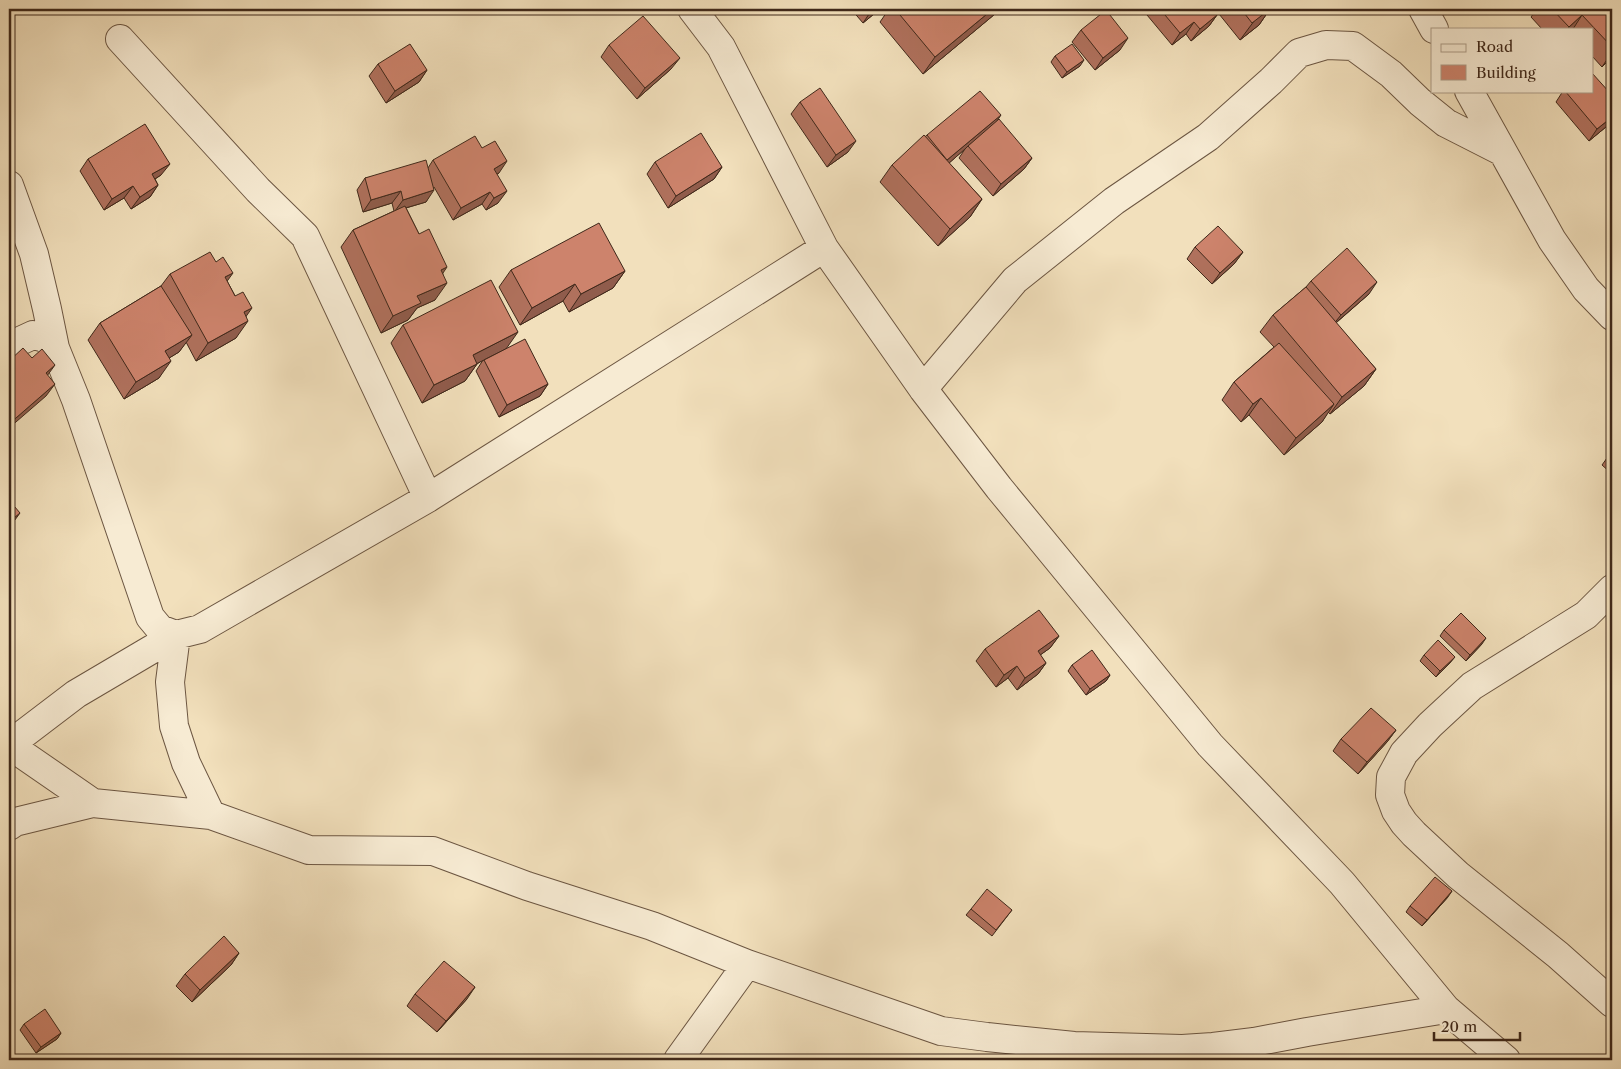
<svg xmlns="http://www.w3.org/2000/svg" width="1621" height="1069" viewBox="0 0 1621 1069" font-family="'Libre Caslon Text',serif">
	<rect width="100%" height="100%" fill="#f2e0bc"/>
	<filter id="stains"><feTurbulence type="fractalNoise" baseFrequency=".004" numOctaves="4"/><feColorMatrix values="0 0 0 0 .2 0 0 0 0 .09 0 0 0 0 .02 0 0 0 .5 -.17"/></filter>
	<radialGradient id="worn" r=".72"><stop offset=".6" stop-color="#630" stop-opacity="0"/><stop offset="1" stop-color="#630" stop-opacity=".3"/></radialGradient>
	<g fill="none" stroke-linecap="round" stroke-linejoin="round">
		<defs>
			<path id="minor" d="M692,9L721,47L824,248L923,389L999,488L1210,745L1342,883L1446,1009L1506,1060
				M1423,9L1434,29
				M120,39L258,190L305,236L428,498
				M1469,91L1552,240L1586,289L1612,316
				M9,185L34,254L47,309L55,348
				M9,349L20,341L33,335L45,338L55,348L76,400L150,617L160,629L176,635L200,629L428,498L824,248
				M923,389L1015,280L1114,201L1208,137L1271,81L1299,53L1326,45L1353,46L1391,74L1420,102L1446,123L1503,152
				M1612,589L1586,615L1472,686L1430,725L1404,753L1391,777L1390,795L1396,811L1404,823L1414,834L1458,875L1558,955L1612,1003
				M176,635L170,682L174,726L186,763L211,815
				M9,745L76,694L176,635
				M9,745L93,803
				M9,826L15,822L93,803L211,815L309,850L433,851L527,886L652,926L747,964L941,1031L987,1037L1074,1046L1182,1049L1213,1047L1254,1042L1307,1032L1446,1009
				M678,1060L747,964"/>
		</defs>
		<use href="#minor" stroke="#6c5642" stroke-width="30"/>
		<use href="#minor" stroke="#f7ebd3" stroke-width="28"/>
	</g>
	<path fill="#b0715d" stroke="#3f281a" d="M851,9H880L863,23Z
		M889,9H1001L923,74L880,22Z
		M1142,9H1213L1217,15L1209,26L1191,41L1186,34L1172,45Z
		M1215,9H1270L1259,25L1240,40Z
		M1537,9H1612V57L1602,67L1592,56V29H1542L1531,17Z
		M1081,30L1120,50L1095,70L1072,42Z
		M609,45L671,69L637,99L601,57Z
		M1055,56L1080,66L1062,78L1051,62Z
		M378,64L427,70L419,82L386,103L369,76Z
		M1563,91H1592L1612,122L1589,141L1556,102Z
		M800,102L848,152L827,167L791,114Z
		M996,121L1032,158L1024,169L993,196L959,158L965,149L949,163L982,199L970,217L938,246L880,182L892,165L927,135Z
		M88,159L161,175L155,179L158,185L150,197L131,209L124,198L104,210L80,171Z
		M433,160L499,173L497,174L498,203L486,210L482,204L453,220L434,187L426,202L406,208L419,234L443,274L435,300L417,308L408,320L381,333L341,247L353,230L394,211L392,203L363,212L357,190L365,178L428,168Z
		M655,162L722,167L714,179L668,208L647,174Z
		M1195,247L1243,252L1234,264L1212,284L1187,259Z
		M511,270L625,271L613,288L569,312L563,301L520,325L499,287Z
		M170,274L227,281L246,316L236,338L196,361L186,342L179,352L169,358L159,378L124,399L88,340L100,323L161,286Z
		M1311,281L1369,294L1336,323L1376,369L1364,386L1330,414L1328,412L1322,422L1284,455L1249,415L1241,422L1222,400L1234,382L1274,347L1260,332L1273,315L1306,287Z
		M403,325L506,348L548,384L540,396L499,417L476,371L483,360L477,364L465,381L422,403L391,343Z
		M1612,451V474L1602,465Z
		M1444,630L1482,644L1466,661L1440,636Z
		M1059,636L1050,648L1040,655L1046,663L1038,674L1017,690L1008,678L996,687L976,661L985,649Z
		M1424,655L1450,663L1436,677L1420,661Z
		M1072,665L1110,675L1106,681L1086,695L1068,671Z
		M1396,730L1387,742L1358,774L1333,751L1341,739Z
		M1448,897L1422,926L1406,912L1410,906Z
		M971,909L1012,910L992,936L966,915Z
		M239,953L231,965L192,1002L176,986L185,974Z
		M415,994L467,999L437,1032L407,1006Z
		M24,1024L61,1033L57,1039L36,1053L20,1030Z"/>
	<path fill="#905c4c" stroke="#3f281a" d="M874,9H880L863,23L871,11Z
		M993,9H1001L923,74L935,57Z
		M1263,9H1270L1259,25L1240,40Z
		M1217,15L1209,26L1191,41L1200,29Z
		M1582,15L1573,29H1568L1569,27Z
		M1194,22L1186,34L1172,45L1180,33Z
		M1128,38L1120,50L1095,70L1103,58Z
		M1612,52V57L1602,67Z
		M680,58L671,69L637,99L645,88Z
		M1084,60L1080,66L1062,78L1067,72Z
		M427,70L419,82L386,103L395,91Z
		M1001,115L993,127L968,146L965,149L939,172L947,160Z
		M1612,117V122L1589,141L1597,129Z
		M856,141L848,152L827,167L836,155Z
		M1032,158L1024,169L993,196L1001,184Z
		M507,161L499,173L485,181L494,169Z
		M170,164L161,175L144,186L152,174Z
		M722,167L714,179L668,208L676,196Z
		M158,185L150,197L131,209L140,197Z
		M133,186L124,198L104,210L112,199Z
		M434,190L426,202L395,211L403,200Z
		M401,191L392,203L363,212L371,200Z
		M507,191L498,203L486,210L494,198Z
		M490,192L482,204L453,220L461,208Z
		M982,199L970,217L938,246L950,229Z
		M1243,252L1234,264L1212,284L1220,273Z
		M447,267L435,285L441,270Z
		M625,271L613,288L569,312L581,294Z
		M233,273L220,291L225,277Z
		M1377,282L1369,294L1332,326L1341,315Z
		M447,283L435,300L417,308L408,320L381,333L393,316L417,296Z
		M575,284L563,301L520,325L532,308Z
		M252,308L240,325L244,312Z
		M248,321L236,338L196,361L208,343Z
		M518,332L506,349L460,372L473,355Z
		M192,335L179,352L153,368L165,351Z
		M171,361L159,378L124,399L136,382Z
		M477,364L465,381L422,403L434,385Z
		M55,365L47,376L46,373Z
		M1376,369L1364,386L1330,414L1342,397Z
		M55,384L46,396L9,428V424Z
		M548,384L540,396L499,417L507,405Z
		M1261,398L1249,415L1241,422L1253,404Z
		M1334,404L1322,422L1284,455L1296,438Z
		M20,513L9,528V522Z
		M1059,636L1050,648L1029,663L1038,651Z
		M1486,638L1482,644L1466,661L1470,655Z
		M1455,657L1450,663L1436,677L1440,671Z
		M1046,663L1038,674L1017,690L1025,678Z
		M1017,666L1008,678L996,687L1004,675Z
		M1110,675L1106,681L1086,695L1090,689Z
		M1396,730L1387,742L1358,774L1367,762Z
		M1452,891L1448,897L1422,926L1427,920Z
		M239,953L231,965L192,1002L200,990Z
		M475,987L467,999L437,1032L446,1021Z
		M61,1033L57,1039L36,1053L41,1047Z"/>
	<path fill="#cd836c" stroke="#3f281a" d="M895,9H993L935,57Z
		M1160,9H1213L1217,15L1200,29L1194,22L1180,33Z
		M1241,9H1270L1252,23Z
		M1552,9H1612V47L1582,15L1569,27Z
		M1106,10L1128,38L1103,58L1081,30Z
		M643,16L680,58L645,88L609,45Z
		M410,44L427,70L395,91L378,64Z
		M1072,44L1084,60L1067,72L1055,56Z
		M1592,73L1610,93L1612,91V117L1597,129L1565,91H1592Z
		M820,88L856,141L836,155L800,102Z
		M980,91L1001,115L947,160L927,135Z
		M999,119L1032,158L1001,184L968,146Z
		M145,124L170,164L152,174L158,185L140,197L133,186L112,199L88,159Z
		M701,133L722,167L676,196L655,162Z
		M924,135L982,199L950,229L892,165Z
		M475,136L482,148L495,141L507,161L494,169L507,191L494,198L490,192L461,208L433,160Z
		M426,160L434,190L403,200L401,191L371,200L365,178Z
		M405,206L419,234L429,229L447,267L441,270L447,283L417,296L421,303L393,316L353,230Z
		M599,223L625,271L581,294L575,284L532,308L511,270Z
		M1218,226L1243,252L1220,273L1195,247Z
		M1347,248L1377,282L1341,315L1311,281Z
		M210,252L216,262L223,257L233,273L225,277L235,296L243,292L252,308L244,312L248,321L208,343L170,274Z
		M491,280L518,332L473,355L477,364L434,385L403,325Z
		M161,286L192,335L165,351L171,361L136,382L100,323Z
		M1306,287L1376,369L1342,397L1273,315Z
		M525,339L548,384L507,405L484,360Z
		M1279,343L1334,404L1296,438L1261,398L1253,404L1234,382Z
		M23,348L32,358L42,349L55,365L46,373L55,384L9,424V361Z
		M9,500L20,513L9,522Z
		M1039,610L1059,636L1038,651L1046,663L1025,678L1017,666L1004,675L985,649Z
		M1461,613L1486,638L1470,655L1444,630Z
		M1438,640L1455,657L1440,671L1424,655Z
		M1092,650L1110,675L1090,689L1072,665Z
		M1371,708L1396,730L1367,762L1341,739Z
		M1435,877L1452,891L1427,920L1410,906Z
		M987,889L1012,910L996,930L971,909Z
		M224,936L239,953L200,990L185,974Z
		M444,961L475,987L446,1021L415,994Z
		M45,1009L61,1033L41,1047L24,1024Z"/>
	<rect width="1621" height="1069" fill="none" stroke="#f2e0bc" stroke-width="30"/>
	<rect x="10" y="10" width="1601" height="1049" fill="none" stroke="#3f281a" stroke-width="2.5"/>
	<rect x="15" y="15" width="1591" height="1039" fill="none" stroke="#3f281a"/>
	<rect x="1431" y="28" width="162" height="65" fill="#f7ebd3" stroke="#ad9d89"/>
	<rect x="1441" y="44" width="25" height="8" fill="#f7ebd3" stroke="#ad9d89"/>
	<text x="1476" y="52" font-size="15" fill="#3f281a">Road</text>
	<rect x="1441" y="65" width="25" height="15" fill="#cd836c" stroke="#ad9d89"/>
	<text x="1476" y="78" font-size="15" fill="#3f281a">Building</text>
	<path d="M1434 1032v8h86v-8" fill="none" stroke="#3f281a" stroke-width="2.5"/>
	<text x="1441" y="1032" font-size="15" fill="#3f281a" stroke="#f7ebd3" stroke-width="4" paint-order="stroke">20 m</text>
	<rect width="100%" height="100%" filter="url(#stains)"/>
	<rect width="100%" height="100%" fill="url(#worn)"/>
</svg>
